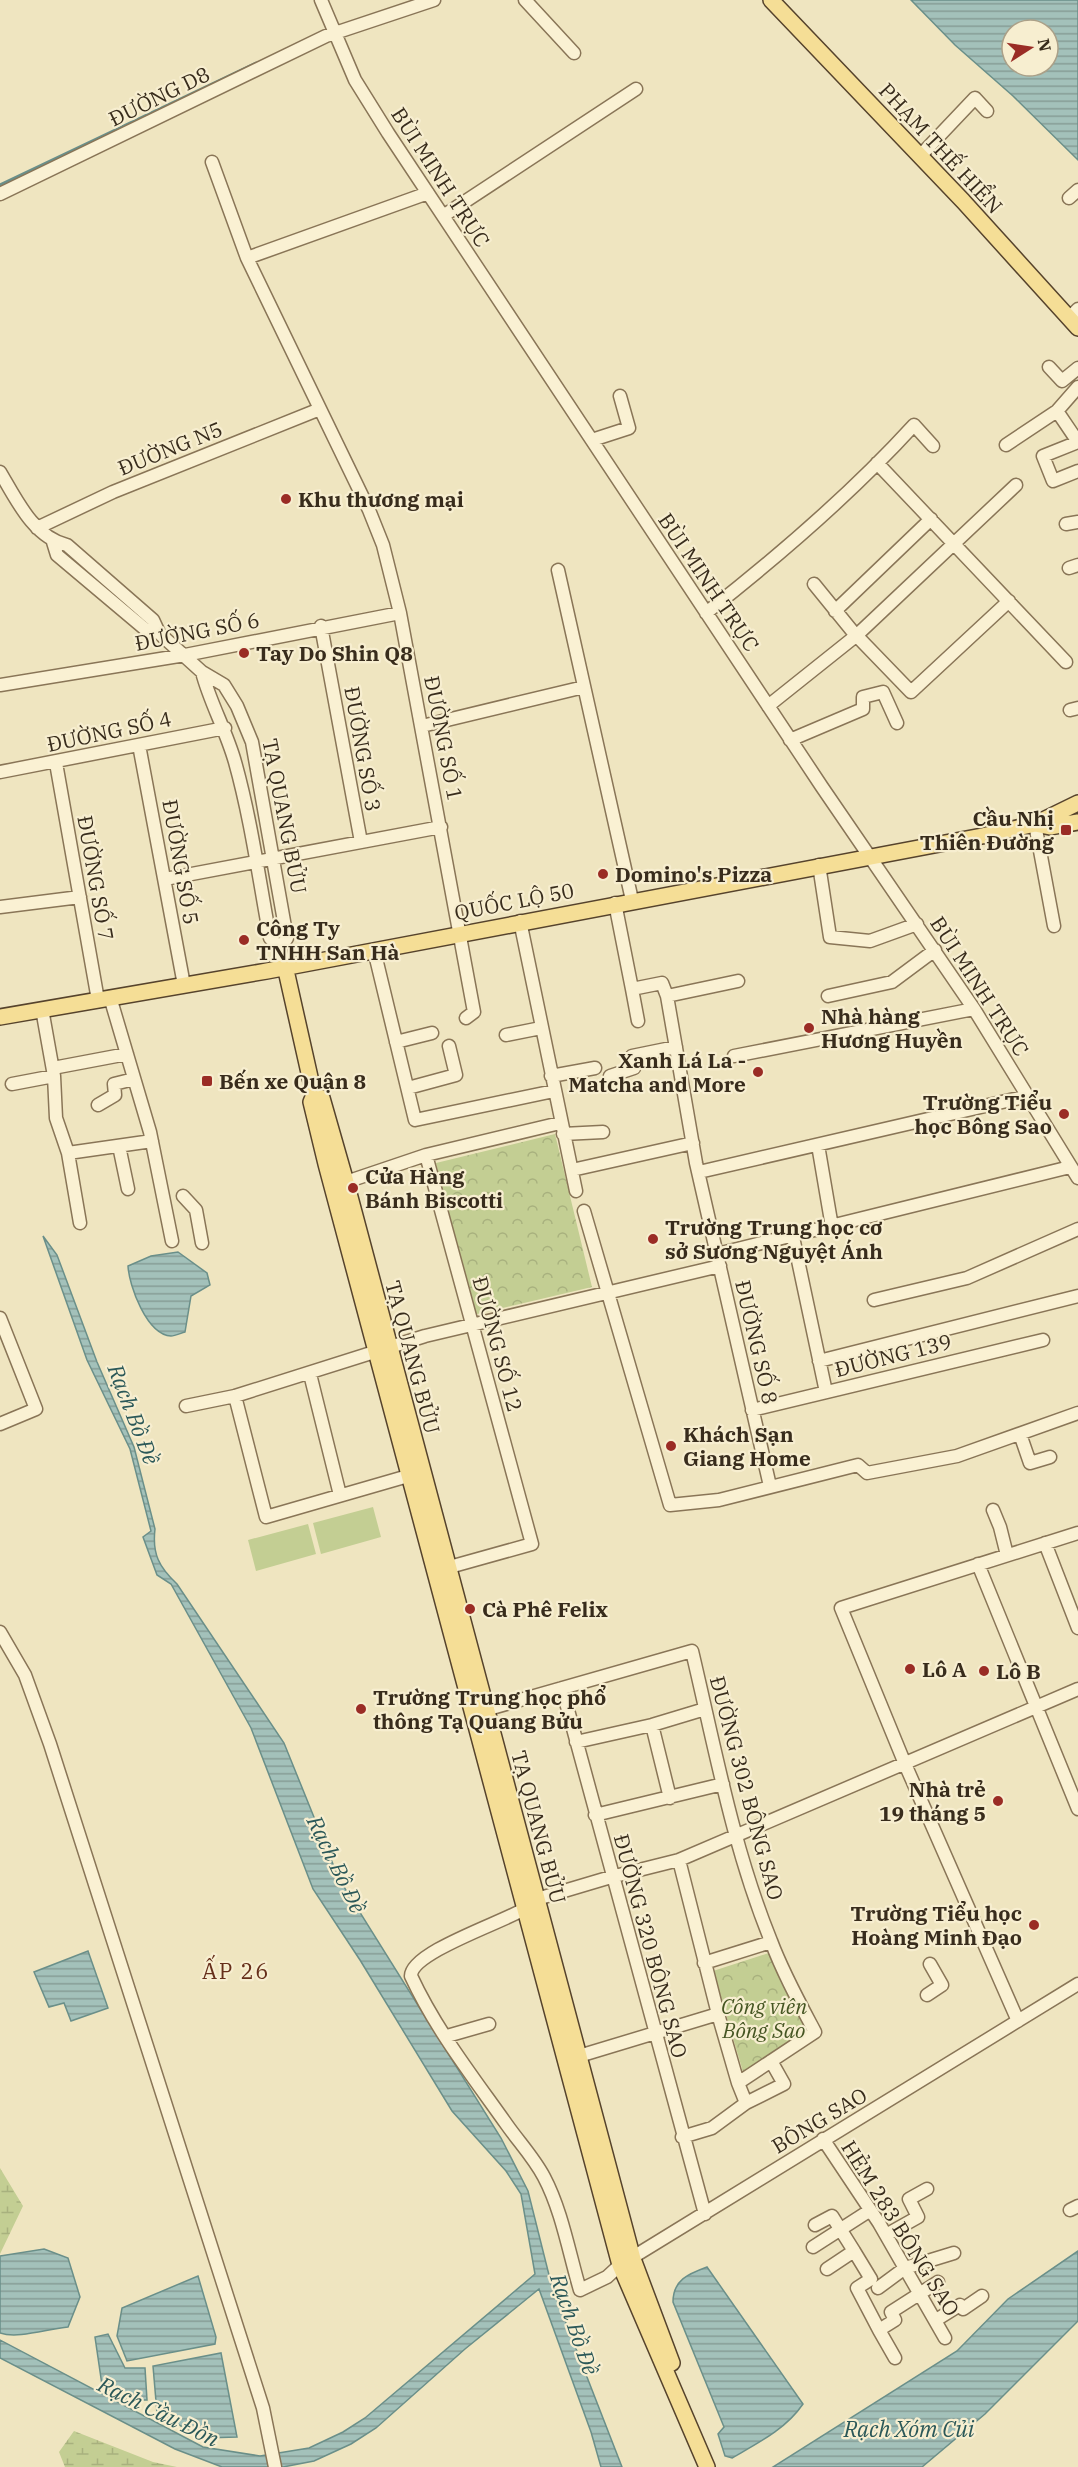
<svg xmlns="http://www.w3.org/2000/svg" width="1078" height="2467" viewBox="0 0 1078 2467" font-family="'IBM Plex Serif',serif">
	<defs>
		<pattern id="forest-crowns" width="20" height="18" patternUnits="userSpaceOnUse" patternTransform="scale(1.5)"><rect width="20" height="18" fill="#c3ce93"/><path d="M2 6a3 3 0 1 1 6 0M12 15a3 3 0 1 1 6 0" fill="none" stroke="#a8b17e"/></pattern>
		<pattern id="wetland-marsh" width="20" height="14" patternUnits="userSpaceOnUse" patternTransform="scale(1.5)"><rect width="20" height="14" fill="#c3ce93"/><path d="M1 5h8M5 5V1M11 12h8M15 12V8" fill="none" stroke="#a8b17e"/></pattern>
		<pattern id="water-rules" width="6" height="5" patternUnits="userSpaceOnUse" patternTransform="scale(1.5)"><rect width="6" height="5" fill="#a3c1ba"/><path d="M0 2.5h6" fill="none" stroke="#869d96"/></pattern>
	</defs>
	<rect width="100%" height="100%" fill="#efe5c0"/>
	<path fill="#c3ce93" d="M373,1507L381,1537L321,1554L313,1523Z
		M308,1524L316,1554L256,1571L248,1540Z"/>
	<path fill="url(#forest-crowns)" d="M555,1134L592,1287L473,1315L436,1163Z
		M772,1952L809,2032L744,2075L713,1971Z"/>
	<path fill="url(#wetland-marsh)" d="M0,2168L23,2206L0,2254Z
		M74,2431L153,2462L177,2467H65L59,2452Z"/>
	<path fill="url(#water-rules)" stroke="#6a8f89" stroke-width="1.5" fill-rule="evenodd" d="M911,0H1078V160L1013,96L955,45ZM1012,30H1048V66H1012Z
		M43,1236L57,1255L97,1362L134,1447L155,1529C152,1554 159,1567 177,1584L284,1743L339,1879L501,2138L528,2191L552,2287L622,2467H601L591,2432L539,2289L465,2349L376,2428L351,2444L314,2461L283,2467H222L175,2449L0,2358V2340L203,2447L260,2456L309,2448L343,2432L365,2418L535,2274L521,2194L506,2171L452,2111L360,1960L313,1889L251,1728L171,1584L157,1575L143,1537L151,1531L130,1449L87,1360Z
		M178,1252L207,1273L210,1285L191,1296L185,1332C181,1333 175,1336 171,1336C147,1335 129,1286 128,1266L151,1256Z
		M88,1951L108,2008L71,2021L64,2003L49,2007L34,1972Z
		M44,2249L68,2258L80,2297L68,2327C47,2329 18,2339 0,2333V2256Z
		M1078,2251V2321L985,2414L922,2467H773L957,2351L1008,2299Z
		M707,2267L803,2404C786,2429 758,2443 732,2458L725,2456L718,2434L724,2427L673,2302C673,2280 688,2274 707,2267Z
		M198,2276L216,2337L215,2344L127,2361L117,2336L122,2308Z
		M108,2334L125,2368H145L147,2400H125L102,2385L95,2337Z
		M221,2353L237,2437L203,2438L157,2413L153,2366Z"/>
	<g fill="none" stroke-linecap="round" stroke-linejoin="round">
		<path stroke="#6a8f89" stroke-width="3" d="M0,185L256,63"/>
		<defs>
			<path id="minor" d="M321,0L355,80L388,133L822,787L974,1009L1078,1178
				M525,0L574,53
				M920,156L975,98L987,111
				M212,162L247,258L369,510L383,545L400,613L474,1012L466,1018
				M0,194L326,36L434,0
				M1069,198L1078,190
				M443,216L636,89
				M247,258L428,193
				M1069,318L1078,309
				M1049,367L1062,381L1078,368
				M1057,411L1078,442
				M592,440L629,428L620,396
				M1078,442L1043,456L1053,481L1078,471
				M1006,445L1057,411L1078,387
				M877,463L1066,662
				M0,472C16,499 34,538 67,545L153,620L159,633
				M1066,524L1078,522
				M37,528L113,492L320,409
				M53,542L57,555L145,629L159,633L202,672L224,685L237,706L252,742L287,938L280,948
				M1069,568L1078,565
				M558,570L632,900
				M814,584L853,632L911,692L1009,601
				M835,611L931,519
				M706,613C780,555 851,494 914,425L933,446
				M321,626L361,842
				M202,672C210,703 226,730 235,762C251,819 259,879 270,938L280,948L285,966
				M0,685L185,655L400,613
				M768,706L857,635L1016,485
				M1070,710L1078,708
				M422,726L584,687
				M790,740L863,709V697L883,692L897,723
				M139,745L184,985
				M56,763L98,1000
				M0,772L225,728
				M1035,824L1054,926
				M819,865L830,937L870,941L917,924
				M165,879L441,827
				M615,903L632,989L662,983L667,996L696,1163L770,1486
				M0,907L80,897
				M520,921L576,1191
				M374,950L415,1120L554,1091
				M632,989L638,1021
				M667,996L738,981
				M828,996L892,982L935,950
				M110,997L150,1132L172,1241
				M42,1009L54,1076L56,1118L68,1153L80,1223
				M506,1035L541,1028
				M396,1042L432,1033
				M734,1056L974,1009
				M53,1068L127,1054
				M551,1076L595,1068
				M610,1076L634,1068L632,1056L676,1047
				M12,1084L54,1076
				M408,1088L456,1075L449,1046
				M98,1105L115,1095L114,1084L134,1079
				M563,1134L603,1132
				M818,1145L832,1227
				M119,1146L128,1189
				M68,1153L152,1141
				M426,1155L532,1544L446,1568
				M572,1170L693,1143
				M699,1172L1028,1096
				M346,1182L426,1155L560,1123
				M183,1196L196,1210L202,1243
				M584,1211L670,1505L719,1500L858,1465L867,1473L957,1456L1078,1413
				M793,1237L826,1392
				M717,1254L1070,1167
				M874,1300L967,1278L1078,1229
				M0,1318L36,1409L0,1424
				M819,1361L1078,1296
				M310,1374L340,1495
				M235,1396L266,1517L408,1476
				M186,1406L235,1396L425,1336L720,1266
				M752,1410L1043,1340
				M1020,1434L1030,1463L1050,1457
				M993,1510L1000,1527L1007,1555
				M1045,1543L1078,1628
				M978,1564L1078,1809
				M0,1632L25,1675L50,1744L263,2408L275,2467
				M562,1688L705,2214
				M478,1712L692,1651C715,1748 733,1848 771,1941C783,1973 799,2002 815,2032L738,2083
				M652,1725L670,1798
				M576,1742L652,1725L705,1709
				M595,1815L723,1784
				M679,1860L718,2014L738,2083L746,2103
				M537,1899L611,1877L679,1860L1078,1689
				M526,1908C504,1922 411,1952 411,1976C436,2030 473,2077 507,2125C519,2142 534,2158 544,2177C562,2211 569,2253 580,2290L607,2277L620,2265L1078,1984
				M704,1963L771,1942
				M927,1995L942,1985L930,1964
				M1018,2021L905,1764L841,1608L1078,1533
				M447,2036L489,2024
				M579,2056L718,2014
				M682,2137L712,2128L746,2103L784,2084L771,2061
				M823,2139L879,2223L945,2338
				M1070,2210L1078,2206
				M815,2225L832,2216L854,2251L827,2269
				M886,2235L918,2217L909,2199L927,2189
				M813,2247L869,2211
				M854,2251L871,2279L857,2288L879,2330L895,2320L891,2312L938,2282
				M878,2288L905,2268L954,2253
				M936,2320L960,2305L963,2309L982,2296
				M879,2330L895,2358"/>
			<path id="major" d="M771,0L963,201L1078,328
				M1035,824L1050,827L1078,822
				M285,966L314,1095L311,1102L326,1164L620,2265L707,2467
				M0,1017L267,971L982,836L1035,824L1078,803
				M314,1095L322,1098L346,1182L633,2259L672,2363"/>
		</defs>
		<use href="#minor" stroke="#897557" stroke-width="15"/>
		<use href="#major" stroke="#56432c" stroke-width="18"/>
		<use href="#minor" stroke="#faf1d3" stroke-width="12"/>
		<use href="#major" stroke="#f5de96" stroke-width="15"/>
	</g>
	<g fill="#9a2c25" stroke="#f7eed0" stroke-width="2">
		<circle cx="286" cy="499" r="6"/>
		<circle cx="244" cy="653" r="6"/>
		<rect x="1060" y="824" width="12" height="12" rx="3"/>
		<circle cx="603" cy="874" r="6"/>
		<circle cx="244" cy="940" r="6"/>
		<circle cx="809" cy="1028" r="6"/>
		<circle cx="758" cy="1072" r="6"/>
		<rect x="201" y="1075" width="12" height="12" rx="3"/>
		<circle cx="1064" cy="1114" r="6"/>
		<circle cx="353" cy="1188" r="6"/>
		<circle cx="653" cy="1239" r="6"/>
		<circle cx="671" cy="1446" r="6"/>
		<circle cx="470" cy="1609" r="6"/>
		<circle cx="910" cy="1669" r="6"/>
		<circle cx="984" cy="1671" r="6"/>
		<circle cx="361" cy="1709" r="6"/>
		<circle cx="998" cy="1801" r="6"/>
		<circle cx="1034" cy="1925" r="6"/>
	</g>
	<g text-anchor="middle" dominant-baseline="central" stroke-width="4.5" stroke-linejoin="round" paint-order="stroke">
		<g font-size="21" fill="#382c1c" stroke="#f7eed0">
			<text transform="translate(159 96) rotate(-26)">ĐƯỜNG D8</text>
			<text transform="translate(941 148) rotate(47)">PHẠM THẾ HIỂN</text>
			<text transform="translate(441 177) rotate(57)">BÙI MINH TRỰC</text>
			<text transform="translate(170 448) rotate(-22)">ĐƯỜNG N5</text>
			<text transform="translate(709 582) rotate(56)">BÙI MINH TRỰC</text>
			<text transform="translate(197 631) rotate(-11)">ĐƯỜNG SỐ 6</text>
			<text transform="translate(109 731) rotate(-12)">ĐƯỜNG SỐ 4</text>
			<text transform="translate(444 738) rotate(79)">ĐƯỜNG SỐ 1</text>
			<text transform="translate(363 749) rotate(80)">ĐƯỜNG SỐ 3</text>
			<text transform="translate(285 816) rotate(79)">TẠ QUANG BỬU</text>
			<text transform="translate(181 862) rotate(80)">ĐƯỜNG SỐ 5</text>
			<text transform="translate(96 878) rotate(80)">ĐƯỜNG SỐ 7</text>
			<text transform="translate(514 901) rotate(-11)">QUỐC LỘ 50</text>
			<text transform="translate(980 986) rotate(57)">BÙI MINH TRỰC</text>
			<text transform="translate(757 1342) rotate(77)">ĐƯỜNG SỐ 8</text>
			<text transform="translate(498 1344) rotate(75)">ĐƯỜNG SỐ 12</text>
			<text transform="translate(893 1355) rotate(-14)">ĐƯỜNG 139</text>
			<text transform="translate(413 1357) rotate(75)">TẠ QUANG BỬU</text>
			<text transform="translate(747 1788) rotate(75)">ĐƯỜNG 302 BÔNG SAO</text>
			<text transform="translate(539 1827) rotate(75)">TẠ QUANG BỬU</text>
			<text transform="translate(651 1946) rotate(75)">ĐƯỜNG 320 BÔNG SAO</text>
			<text transform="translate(819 2120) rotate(-31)">BÔNG SAO</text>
			<text transform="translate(901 2228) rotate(58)">HẺM 283 BÔNG SAO</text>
		</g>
		<g font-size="21" font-weight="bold" fill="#382c1c" stroke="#f7eed0" text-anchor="start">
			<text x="298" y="499">Khu thương mại</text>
			<text x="256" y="653">Tay Do Shin Q8</text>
			<text x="1054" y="818" text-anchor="end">Cầu Nhị<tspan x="1054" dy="24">Thiên Đường</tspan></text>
			<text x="615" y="874">Domino's Pizza</text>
			<text x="256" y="928">Công Ty<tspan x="256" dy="24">TNHH San Hà</tspan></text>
			<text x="821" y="1016">Nhà hàng<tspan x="821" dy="24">Hương Huyền</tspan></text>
			<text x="746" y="1060" text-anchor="end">Xanh Lá La -<tspan x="746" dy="24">Matcha and More</tspan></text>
			<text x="219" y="1081">Bến xe Quận 8</text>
			<text x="1052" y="1102" text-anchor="end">Trường Tiểu<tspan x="1052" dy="24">học Bông Sao</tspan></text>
			<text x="365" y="1176">Cửa Hàng<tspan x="365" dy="24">Bánh Biscotti</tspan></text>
			<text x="665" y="1227">Trường Trung học cơ<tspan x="665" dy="24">sở Sương Nguyệt Ánh</tspan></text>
			<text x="683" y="1434">Khách Sạn<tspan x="683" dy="24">Giang Home</tspan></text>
			<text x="482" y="1609">Cà Phê Felix</text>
			<text x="922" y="1669">Lô A</text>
			<text x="996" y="1671">Lô B</text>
			<text x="373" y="1697">Trường Trung học phổ<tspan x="373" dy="24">thông Tạ Quang Bửu</tspan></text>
			<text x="986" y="1789" text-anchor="end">Nhà trẻ<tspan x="986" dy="24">19 tháng 5</tspan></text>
			<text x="1022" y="1913" text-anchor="end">Trường Tiểu học<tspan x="1022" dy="24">Hoàng Minh Đạo</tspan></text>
		</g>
		<g font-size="21" font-style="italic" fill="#455522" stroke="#f7eed0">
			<text x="764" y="2006">Công viên<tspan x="764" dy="24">Bông Sao</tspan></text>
		</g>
		<g font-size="22" font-style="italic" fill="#2b5858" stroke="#f7eed0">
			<text transform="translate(134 1414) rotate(69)">Rạch Bồ Đề</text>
			<text transform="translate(337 1864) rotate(64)">Rạch Bồ Đề</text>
			<text transform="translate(575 2324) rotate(71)">Rạch Bồ Đề</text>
			<text transform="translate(159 2411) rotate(26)">Rạch Cầu Đồn</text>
			<text x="909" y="2428">Rạch Xóm Củi</text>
		</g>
		<g font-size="22" letter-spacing="1.5" fill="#662f1a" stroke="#f7eed0">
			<text x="236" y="1970">ẤP 26</text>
		</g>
	</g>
	<g transform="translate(1030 48) rotate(78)"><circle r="28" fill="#f7eed0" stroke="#aba088" stroke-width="1.5"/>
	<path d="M0-4.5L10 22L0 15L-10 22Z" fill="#9a2c25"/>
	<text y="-9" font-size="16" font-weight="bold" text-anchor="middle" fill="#382c1c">N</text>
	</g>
</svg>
